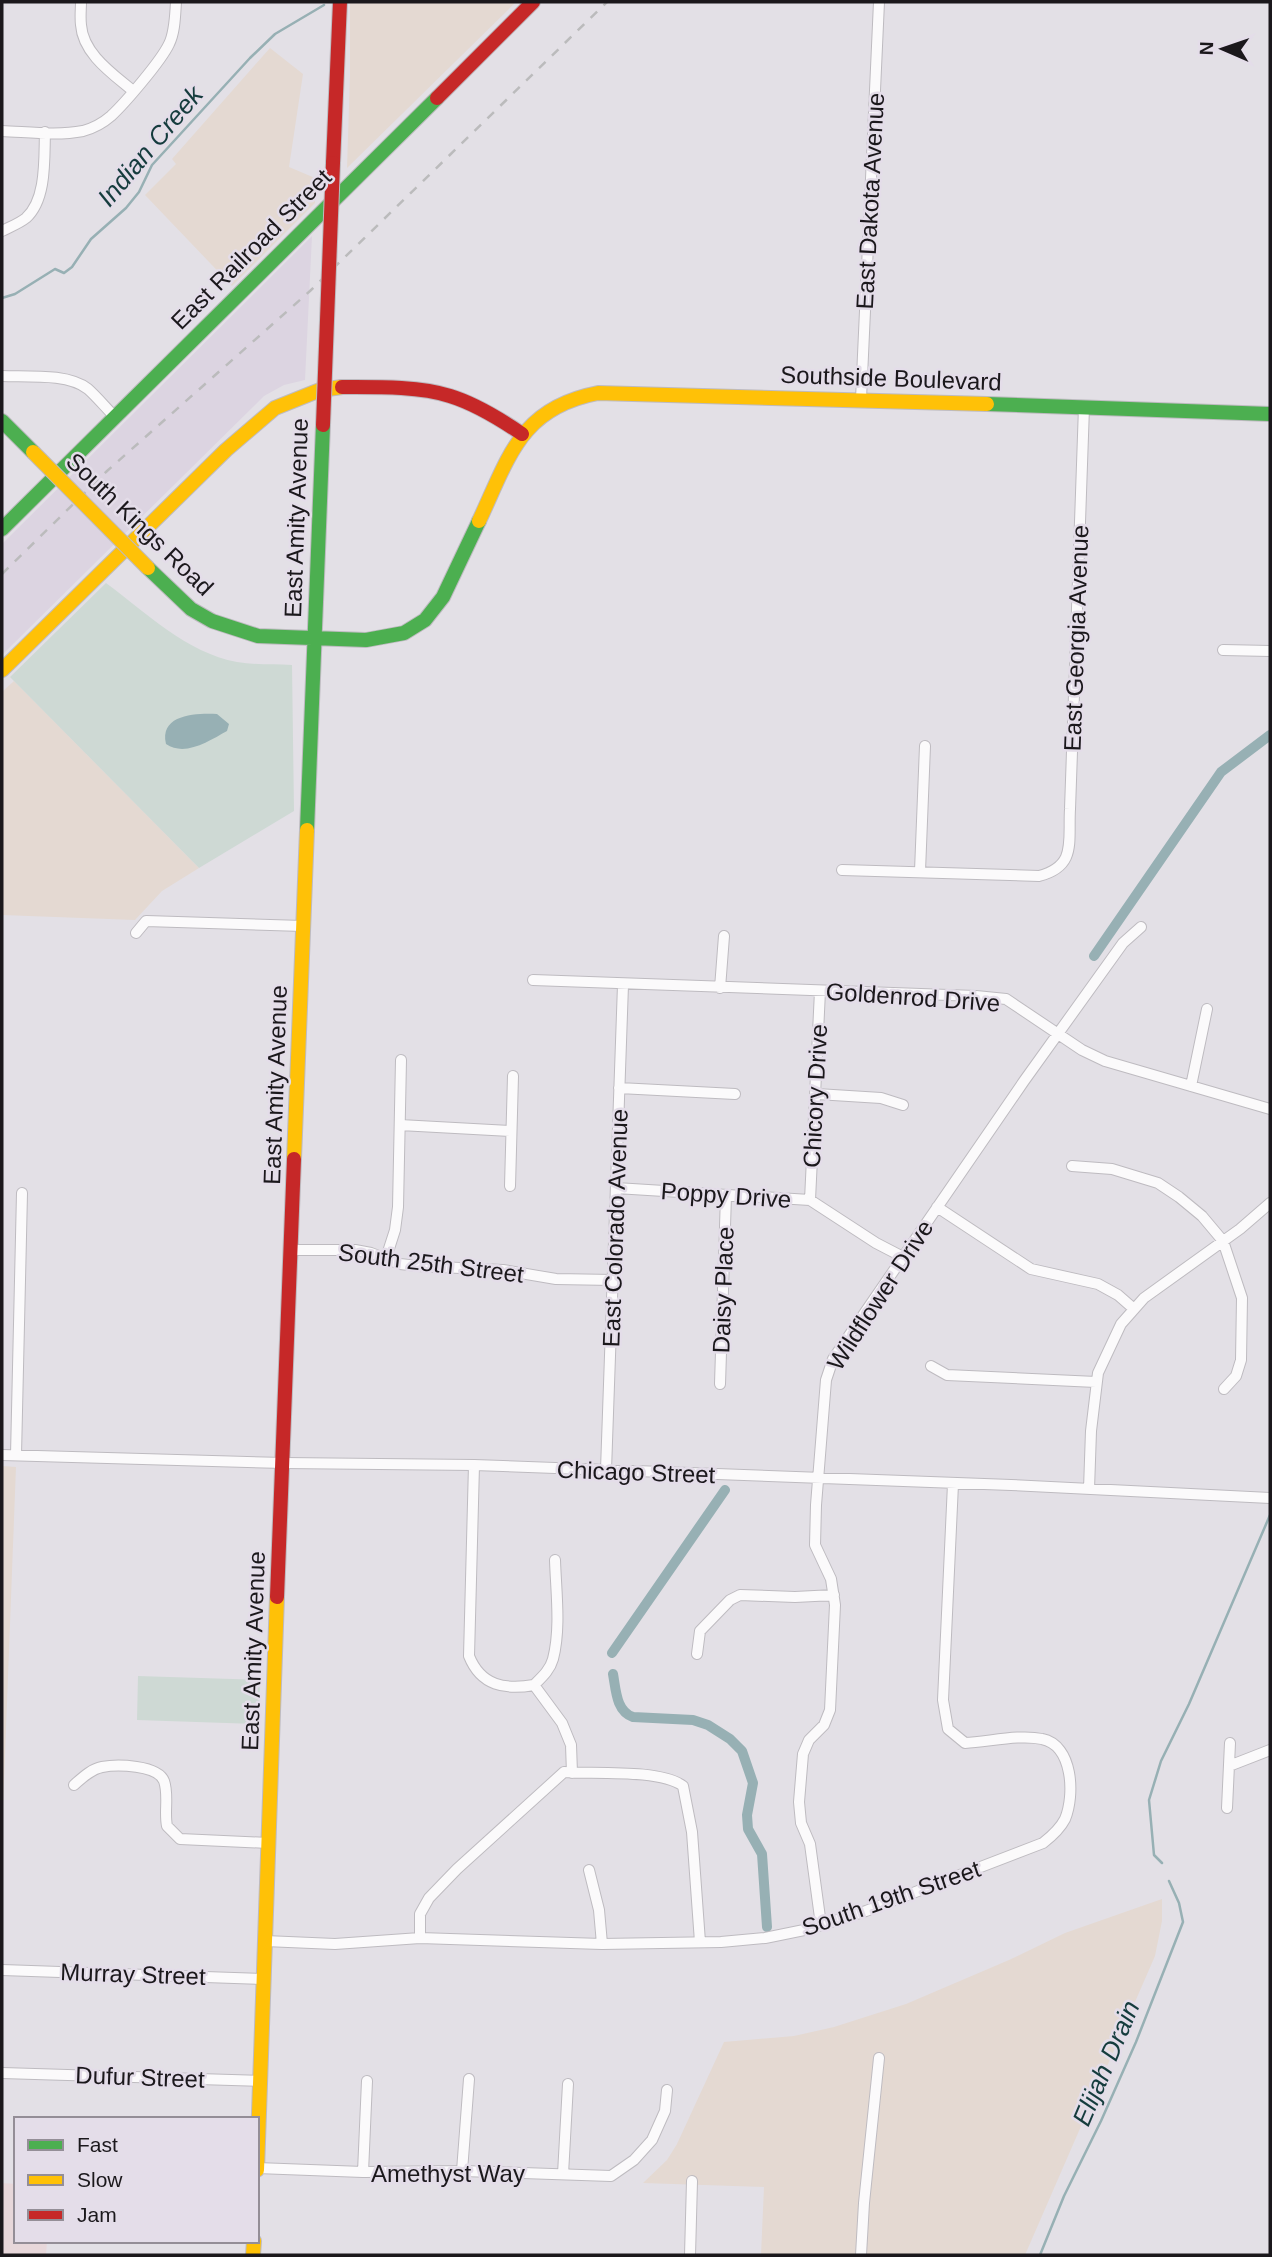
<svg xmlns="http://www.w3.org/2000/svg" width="1272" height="2257" viewBox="0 0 1272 2257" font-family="Helvetica,sans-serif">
	<rect width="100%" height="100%" fill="#e3e0e6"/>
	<path fill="#dcd4e1" d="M312,236L305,380L284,385L264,396L2,655V544Z"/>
	<path fill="#e4d9d2" d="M350,2H516L347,168L350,75Z
		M270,48L303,74L289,167L315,178V203L232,286L145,195L176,164L172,159Z
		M14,681L199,868L162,891L135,920L2,915V692Z
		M2,1466L16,1467L2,1834Z
		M1162,1899V1921L1155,1956L1025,2255H761L764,2187L643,2183L667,2160L677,2144L724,2042L794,2036L834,2027L906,2004L1009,1960L1065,1933Z"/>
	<path fill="#e7d7da" d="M2,2183L16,2184V2241H47L46,2255H2Z"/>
	<path fill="#ced9d4" d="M106,583C145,612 187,653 237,662C255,665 274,664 292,665L294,811L199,868L10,677Z
		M138,1676L260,1680L259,1724L137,1720Z"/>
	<path fill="#97b0b4" d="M217,714L229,724L227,731C209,741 185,757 166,744C159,714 197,713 217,714Z"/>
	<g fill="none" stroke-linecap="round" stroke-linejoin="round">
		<path stroke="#97b0b4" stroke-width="2.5" d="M2,298L15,294L55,269L64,273L72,267L91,239L126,208L139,192L152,165L250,58L275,34L324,5
			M1162,1863L1154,1855L1149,1800L1161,1761L1189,1704L1270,1515
			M1040,2255L1064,2196L1101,2121L1136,2042L1183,1922L1179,1903L1169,1881"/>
		<path stroke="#97b0b4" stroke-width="10" d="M1094,956L1221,772L1270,735
			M612,1653L725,1490
			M613,1674C616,1690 616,1711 633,1717L693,1720L708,1725L730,1739L742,1751L753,1783L747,1815L748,1829L762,1854L767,1927"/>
		<defs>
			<path id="street" d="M81,2C81,9 80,17 81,25C83,54 113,74 133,91
				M2,131C28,132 57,136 83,131C94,128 103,123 111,116C125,103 161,61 169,44C175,32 175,16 176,2
				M2,231C10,227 20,223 26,218C47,199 44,158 45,132
				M2,376C27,377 68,373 88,389C97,397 106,408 115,417
				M861,399L879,2
				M1223,650L1270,651
				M842,870L1039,876C1077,866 1068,842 1070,809L1084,407
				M920,871L925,746
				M136,933L146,921L303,926
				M533,980L976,996L1006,999L1082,1050L1105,1061L1270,1109
				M720,988L724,936
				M1191,1086L1207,1009
				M619,1088L735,1094
				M817,1094L881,1098L903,1105
				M400,1125L511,1131
				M1072,1166L1112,1169L1158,1183L1179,1197L1202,1216L1223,1241L1242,1298L1241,1360L1236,1376L1224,1389
				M510,1186L513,1076
				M616,1188L810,1200L876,1243L903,1257
				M810,1200L820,991
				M937,1207L1031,1269L1098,1284L1118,1295L1134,1309
				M291,1250H355L371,1253L400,1264L418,1266L503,1270L556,1279L613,1280
				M386,1258L395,1230L398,1207L401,1060
				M931,1366L947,1375L1096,1382
				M720,1384L726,1195
				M2,1455L284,1463L474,1465L1011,1485L1270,1498
				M16,1455L22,1193
				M474,1465L469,1656C481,1686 505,1690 534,1685
				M606,1470L623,985
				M1089,1489L1091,1431L1098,1373L1121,1324L1144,1298L1240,1229L1270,1203
				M697,1654L700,1631L730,1600L740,1595L795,1597L834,1595
				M534,1685C542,1677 550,1670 553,1659C561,1628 556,1592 555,1560
				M534,1685L562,1723L571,1745L572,1773
				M1229,1766L1270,1750
				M74,1785C82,1778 91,1769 102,1767C117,1764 158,1765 164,1781C169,1795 164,1812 167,1826L180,1839L268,1843
				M1227,1808L1230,1743
				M589,1870L599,1910L602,1944
				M821,1925L810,1844L801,1823L799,1802L803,1754L809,1740L824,1725L830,1710L835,1605L831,1579L815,1545L816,1505L826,1380L833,1359L1024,1081L1123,943L1141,927
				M420,1938V1914L429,1898L457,1869L564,1772C594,1774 660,1769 683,1786L692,1832L700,1942
				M265,1941L335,1944L420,1938L602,1944L721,1942L765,1938L809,1929L866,1911L1043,1843C1052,1836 1060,1829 1065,1819C1075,1795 1073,1745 1042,1739C1020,1734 988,1742 965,1743L948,1729L943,1700L953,1484
				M2,1970L264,1979
				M2,2073L261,2081
				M257,2168L363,2172L462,2171L611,2176L634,2160L652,2140L665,2111L667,2090
				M462,2171L469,2079
				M363,2172L367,2081
				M563,2174L568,2084
				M690,2255L692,2181
				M861,2255L864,2203L879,2058"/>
			<path id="fast" d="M987,404L1270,414
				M2,421L33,452
				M2,529L437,98
				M148,568L191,609L212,621L258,636L366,640L404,633L425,620L443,597L479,521
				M307,830L323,425"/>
			<path id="slow" d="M479,521C509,457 520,408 598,393L987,404
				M2,670L226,450L275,408L320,390L342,387
				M294,1159L307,830
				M257,2170L277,1597
				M253,2255L254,2241"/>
			<path id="jam" d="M437,98L533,2
				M333,163L340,2
				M342,387C375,387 419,386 450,396C476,404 500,419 522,434
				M277,1597L294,1159"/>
		</defs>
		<use href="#street" stroke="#bebbc0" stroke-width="12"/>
		<use href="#fast" stroke="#bebbc0" stroke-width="16"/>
		<use href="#slow" stroke="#bebbc0" stroke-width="16"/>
		<use href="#jam" stroke="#bebbc0" stroke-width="16"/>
		<use href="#street" stroke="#fbfafb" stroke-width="10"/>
		<use href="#fast" stroke="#4caf50" stroke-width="14"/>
		<use href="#slow" stroke="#ffc107" stroke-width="14"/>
		<use href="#jam" stroke="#c62828" stroke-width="14"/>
		<path stroke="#bbbbbc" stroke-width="2.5" stroke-dasharray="9 9" stroke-linecap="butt" d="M2,574L107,471L310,291L607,2"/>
		<defs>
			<path id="slow-bridge" d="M33,452L148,568"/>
			<path id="jam-bridge" d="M323,425L333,163"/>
		</defs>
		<use href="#slow-bridge" stroke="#bebbc0" stroke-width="16" stroke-linecap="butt"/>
		<use href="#jam-bridge" stroke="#bebbc0" stroke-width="16" stroke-linecap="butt"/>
		<use href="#slow-bridge" stroke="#ffc107" stroke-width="14"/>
		<use href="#jam-bridge" stroke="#c62828" stroke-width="14"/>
	</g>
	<g text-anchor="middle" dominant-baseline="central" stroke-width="5" stroke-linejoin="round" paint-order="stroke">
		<g font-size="24" fill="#1b181c" stroke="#e4dde9">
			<text transform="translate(870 201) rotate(-87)">East Dakota Avenue</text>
			<text transform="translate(251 249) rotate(-45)">East Railroad Street</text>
			<text transform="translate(891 378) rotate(2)">Southside Boulevard</text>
			<text transform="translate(296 518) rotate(-88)">East Amity Avenue</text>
			<text transform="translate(140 524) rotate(44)">South Kings Road</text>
			<text transform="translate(1076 638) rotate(-88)">East Georgia Avenue</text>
			<text transform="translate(913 997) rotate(4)">Goldenrod Drive</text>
			<text transform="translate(275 1085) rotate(-88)">East Amity Avenue</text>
			<text transform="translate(815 1096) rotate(-87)">Chicory Drive</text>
			<text transform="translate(726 1195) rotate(4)">Poppy Drive</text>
			<text transform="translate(615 1228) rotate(-88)">East Colorado Avenue</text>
			<text transform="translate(431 1263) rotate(7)">South 25th Street</text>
			<text transform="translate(723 1290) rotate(-88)">Daisy Place</text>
			<text transform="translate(880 1295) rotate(-57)">Wildflower Drive</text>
			<text transform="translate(636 1472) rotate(2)">Chicago Street</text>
			<text transform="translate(253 1651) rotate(-88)">East Amity Avenue</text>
			<text transform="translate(891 1898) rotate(-19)">South 19th Street</text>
			<text transform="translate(133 1974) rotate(2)">Murray Street</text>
			<text transform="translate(140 2077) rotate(2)">Dufur Street</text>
			<text x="448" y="2173">Amethyst Way</text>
		</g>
		<g font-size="26" font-style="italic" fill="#153c3d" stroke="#e4dde9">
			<text transform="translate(150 146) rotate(-50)">Indian Creek</text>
			<text transform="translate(1106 2063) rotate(-67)">Elijah Drain</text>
		</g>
	</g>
	<rect width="1272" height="2257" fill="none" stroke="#1b181c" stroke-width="7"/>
	<rect x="14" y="2117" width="245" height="126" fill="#e4dde9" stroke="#948e97" stroke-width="2"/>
	<rect x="28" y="2140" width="35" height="10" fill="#4caf50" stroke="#948e97" stroke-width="2"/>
	<text x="77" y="2152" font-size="21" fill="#1b181c">Fast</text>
	<rect x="28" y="2175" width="35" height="10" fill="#ffc107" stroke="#948e97" stroke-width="2"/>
	<text x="77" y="2187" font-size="21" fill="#1b181c">Slow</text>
	<rect x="28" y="2210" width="35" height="10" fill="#c62828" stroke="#948e97" stroke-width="2"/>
	<text x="77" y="2222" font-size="21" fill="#1b181c">Jam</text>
	<g transform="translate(1223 49) rotate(272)" stroke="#e4dde9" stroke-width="5" paint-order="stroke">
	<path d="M0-5L12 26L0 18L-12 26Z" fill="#1b181c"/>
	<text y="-10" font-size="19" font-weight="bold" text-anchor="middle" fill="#1b181c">N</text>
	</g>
</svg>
